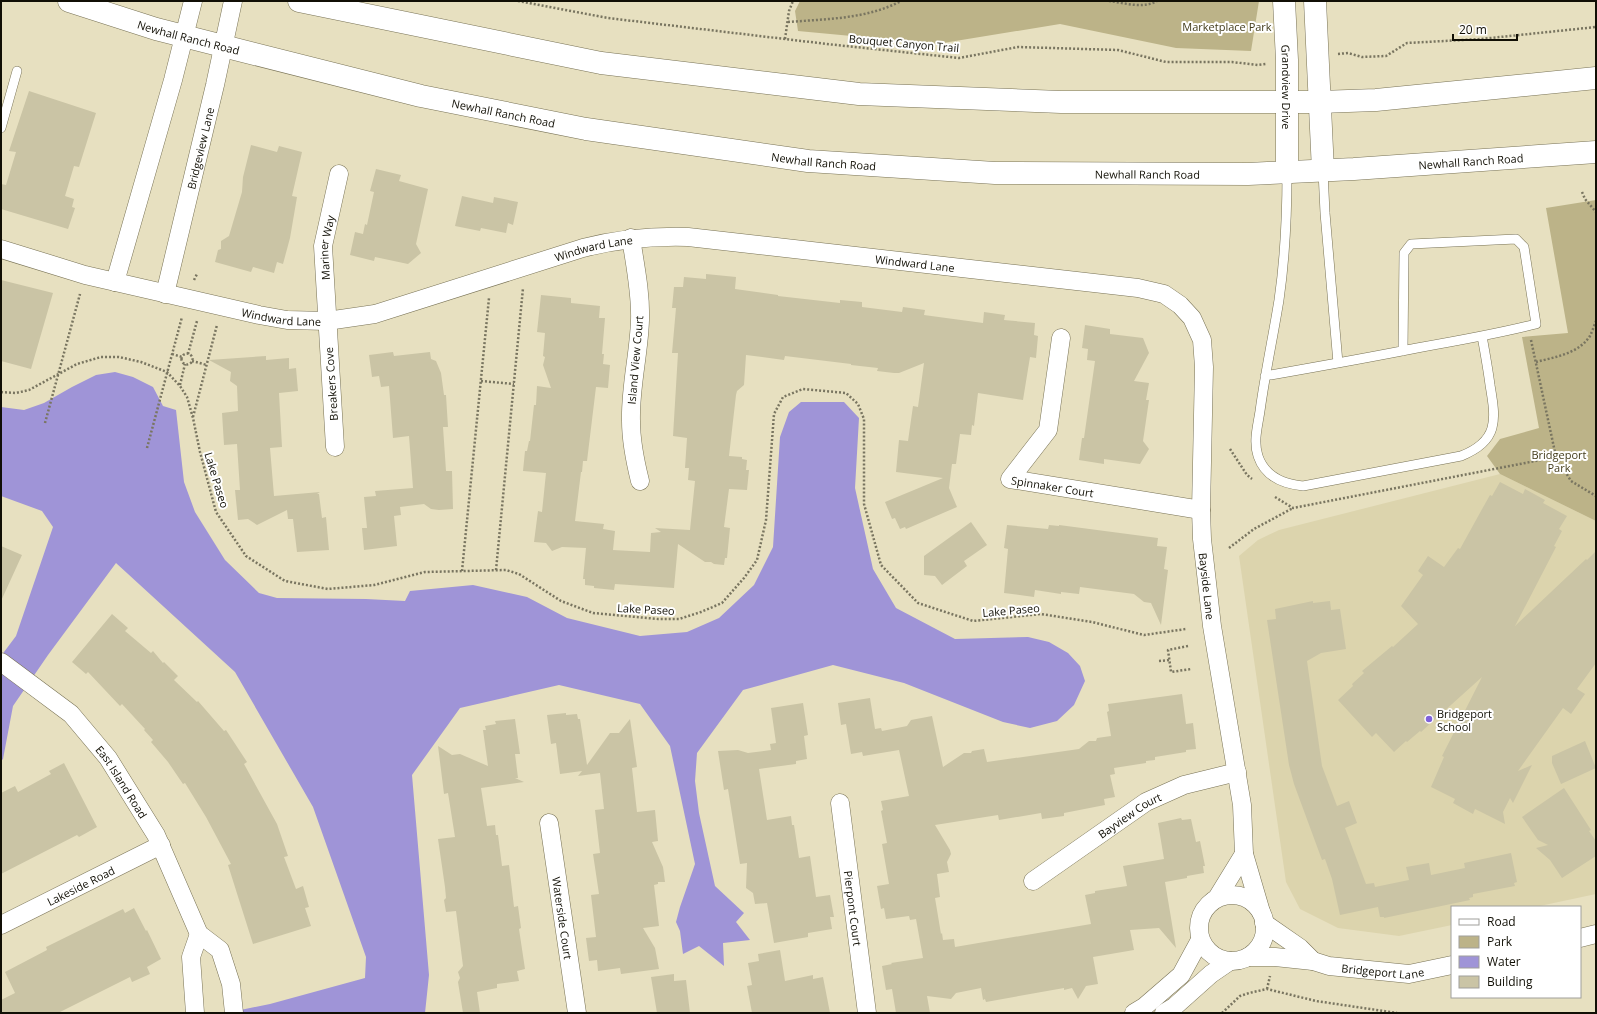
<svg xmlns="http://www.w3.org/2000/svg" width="1597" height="1014" viewBox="0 0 1597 1014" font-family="'Open Sans',sans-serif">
	<rect width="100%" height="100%" fill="#e7e0c0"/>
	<path fill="#dcd4ad" d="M1500,474L1596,521V894L1535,907H1452V925L1399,936L1338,928L1300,909L1286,882L1239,556L1258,540L1279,530Z"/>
	<path fill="#bcb388" d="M800,1H1259L1251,51L1176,48L1060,24L937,44L798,31L795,11Z
		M1596,200V521L1500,474L1487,456L1500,439L1539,428L1522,337L1568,333L1546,208Z"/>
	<path fill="#9f94d7" d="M115,372L133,377L153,387L163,406L176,410L184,482L195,512L225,560L259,593L277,598L366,599L405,601L410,591L473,585L527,597L567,618L640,636L687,632L719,618L754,585L773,547L780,437L789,412L801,402H844L859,418L855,488L873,569L896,608L955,639L1028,637L1049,642L1068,653L1080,666L1085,681L1074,705L1057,721L1030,728L1003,722L904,683L833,665L743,690L697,753L695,781L699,813L715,886L744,913L736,922L750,940L723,943L724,966L699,946L683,954L680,931L676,922L680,907L695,864L670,746L640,704L559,685L460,708L412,775L429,975L425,1013H226L270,1004L365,978L366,957L313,807L235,672L116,563L48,655L13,706L3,759L1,761V656L16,636L53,527L42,511L1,496V407L24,410L44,403L72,387L96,375Z"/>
	<path fill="#cac4a5" d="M29,91L96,113L79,167L74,166L65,196L74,199L72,207L75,208L68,229L1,209V184L6,185L16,152L9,151Z
		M251,145L277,152L279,146L302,152L292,196L297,197L290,238L283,264L277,262L274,273L253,267L251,272L215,262L218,250L221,249V241L229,236L242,192L243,177Z
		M376,169L401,175L399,181L428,189L416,244L421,253L408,264L375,257L374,261L350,255L355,232L363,234L365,224L367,225L374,192L370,191Z
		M462,196L493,203L494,197L518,202L513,225L508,223L506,233L481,228L480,231L455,226Z
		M706,274L736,277L735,289L778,295V296L840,303V300L862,302V307L902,312L903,307L925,310L924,315L983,323L984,312L1005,315L1004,320L1035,323L1034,335L1038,336L1036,358L1030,357L1023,400L978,393L974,426L972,425L971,435L960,434L956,464H952L949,488L957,507L906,529L905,527L900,529L895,518L892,519L885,502L943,478L896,472L899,440L908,441L913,406L918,407L924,363L899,373H894L877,371L878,368L851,365V364L785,356L784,360L746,355L744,385L737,391L736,395L729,456L742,457V459L747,460L746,470H749L747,490L729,489L724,527L730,528L727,558H725L724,565L714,564L711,562H705L678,544L674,588L615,584L614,590L594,588V586L585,585V579H583L586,548L562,547L552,551L546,543L534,542L538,511L542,512L546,473L523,471L525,451H527L529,441H530L534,405H536L537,386L551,388L543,365L545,357L543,356L545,333L537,332L541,295L571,298V303L600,306L599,318H605L602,354H604L603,364L610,365L608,388L596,387L587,461H583L582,472H581L575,521L604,524L603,529L615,531L613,550L650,552L651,533L661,532L655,528L690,530L695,481L688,480L689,468H685L687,438L673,436L678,353H672L676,308H672L674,287H683L684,277L706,279Z
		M1,280L53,293L31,369L1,361Z
		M1085,325L1110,329V334L1143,338L1149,353L1134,381L1149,383L1146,400H1149L1143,441L1149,449L1140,464L1104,459V464L1079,460L1082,438H1084L1095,361L1087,360L1088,349L1082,348Z
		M393,352L394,356L430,352L431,359L436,361L441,373L444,395H446L448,427H443L446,471H452L453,509L439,510L431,509L424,504L400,507L401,515L394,516L397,546L364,550L362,528H367L364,497L376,496L375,491L413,488L409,436L393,438L389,386L381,387L379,376L372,377L369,355Z
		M266,356V360L289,358V369L296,368L298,391L279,393L282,447L270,448L274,496L320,492L317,494H319L322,518L326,517L329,550L297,552L293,519H288L287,510L257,525L248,519L238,520L235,490H240L237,444L224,445L222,413L238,411L237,386L230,381L231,372L209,360Z
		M1500,482L1523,494L1525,489L1545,500L1543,503L1567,516L1559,529L1562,531L1554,546L1556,547L1515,626L1586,559L1587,560L1596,551V663L1577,689L1585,694L1571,714L1563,708L1518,771L1532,765L1513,803L1510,798L1503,812L1505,824L1475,809L1473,814L1453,803L1455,799L1431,787L1444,757L1442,756L1482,677L1421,732L1420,731L1407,742L1406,741L1394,752L1376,733L1372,737L1338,700L1353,686L1352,684L1364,673L1362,671L1392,646L1393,647L1418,624L1401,606L1423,575L1418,571L1428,556L1444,567L1458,548L1460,549L1481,511L1490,495L1492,496Z
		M971,522L987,545L964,561L967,566L942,585L935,576L924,575V556Z
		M1007,525L1048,529L1049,525L1059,526V525L1158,538L1157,546L1167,547L1164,569L1168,570L1161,625L1151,603L1144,602L1134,594L1080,587L1079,594L1061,592V594L1035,590L1034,597L1004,593L1008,549L1004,548Z
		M1,546L22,555L1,601Z
		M1313,601V603L1330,601L1331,610L1340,609L1346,649L1321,653L1307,661L1322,766L1337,806L1349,801L1357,823L1345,828L1366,884L1374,883L1375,887L1409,880L1406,867L1429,863L1431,875L1465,868L1464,863L1511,853L1517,882L1514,883L1515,886L1473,894V897L1469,898L1470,900L1384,918V917H1380L1378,907L1340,915L1332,879L1325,859L1322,860L1294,784L1289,765L1267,620L1276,619L1275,609Z
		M112,614L128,628L125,631L151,653L153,651L163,663L164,662L178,676L174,680L197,702L198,701L224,731L226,730L247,762L244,764L277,824L288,856L284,857L296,889L303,886L309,907L305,908L311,926L253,944L228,865L231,864L206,817L185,783L183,784L168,762L151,742L153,740L144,730L145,729L122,704L120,706L88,672L86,674L72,662Z
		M1182,694L1186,724L1193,723L1196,749L1186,750V752L1155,757V760L1146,761V763L1114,768L1115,774L1110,775L1115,797L1104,799L1105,805L1064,813V816L1042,819L1041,813L999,820L998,815L935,825L950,850L951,854L947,862L949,872L937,874L940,897L935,898L941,934L942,933L943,940L954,939L955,947L1091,924L1085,895L1095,893V891L1127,886L1123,866L1164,859L1158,823L1181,818L1182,820L1191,819L1196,842L1200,841L1205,866H1203L1204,873L1187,876V878L1165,882L1176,948L1159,928L1130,930L1134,950L1093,957L1098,984L1086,986L1078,999L1072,988L1064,990V988L986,1002L985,999L983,1000L981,988L956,993L951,999L927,996L930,1013H896L892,989L886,990L882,966L892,964L891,963L923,958L916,919L910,920L909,916L886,919L884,908L881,909L877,886L889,884L882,844L887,843L881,811L883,810L881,801L909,796L899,750L863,756L862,752L851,754L846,724L841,725L838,703L870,698L875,729L881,728L882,731L907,726L911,720L932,716L943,767L964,753H971L972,751L984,749L987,762L1079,749L1089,741H1096L1097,738L1111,736L1107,712L1109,711L1108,704Z
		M803,703L808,735L804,736L807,759L796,761V764L759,769L767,820L791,816L792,825H794L799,858L810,856L816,897L830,895L834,917H830L832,929L808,933V937L774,943L767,903L755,904L753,893L746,888L747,863L740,864L728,789L724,790L718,751L738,750L748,753L771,750L770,744L776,743L771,708Z
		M566,713V715L577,714L578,719H580L587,765L610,733H619L630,719L637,767L632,768L637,812L655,810L658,841L652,842L663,867L665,882H658V884L654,885L659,926L643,928L655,948L659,969L621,974L620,968L598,971L597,960L589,961L586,938L596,937L591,895L599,894L593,854L600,853L595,810L604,809L600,773L578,776L582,771L560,774L556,743L551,744L547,715Z
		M515,719L520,754H515L518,778H515L524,782L481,788L487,826L495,825L496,835H498L502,866L509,865L514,907L518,906L521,928L519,929L525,969L517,971L519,981L497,984V988L477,992L480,1013H463L458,982L460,978L458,972L463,966L456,911L446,912L444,900L446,898L445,887L438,839L455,837L448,793L444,794L438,746L452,755L460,754L488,766L483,730H486L485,726L496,724L495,721Z
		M1585,741L1596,768L1561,784L1552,763V756Z
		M64,763L97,827L79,837L77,835L1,874V793L15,786L18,792L51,774L49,771Z
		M1564,788L1591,830L1589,831L1596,841V856L1562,878L1550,860L1536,848L1548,845L1538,840L1522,817Z
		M134,908L146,931L147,930L161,959L147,967L150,974L132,982L130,977L58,1013H1V1000L15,993L5,972L47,950L46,947L123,909L125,913Z
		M780,950L785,981L813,975V979L823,977L830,1013H752L747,986L752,985L748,963L759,961L758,954Z
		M674,974V981L686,980L690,1013H657L651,977Z"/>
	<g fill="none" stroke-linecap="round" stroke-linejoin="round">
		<defs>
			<path id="lane" d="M1,128L17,71
				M1323,171L1325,213L1338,363
				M1287,173C1287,215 1285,258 1279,300C1273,337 1265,374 1260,411C1258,425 1253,441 1258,456C1265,477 1283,484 1303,486L1461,456C1499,441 1496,420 1490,385C1488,369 1485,353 1482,336
				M1265,376C1316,367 1367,358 1417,348C1457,341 1497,334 1536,324L1524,247L1516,239L1411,244L1404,253L1403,351"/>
			<g id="street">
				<path d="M631,238C635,265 641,293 640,320C639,354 630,387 631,421C631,442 635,461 640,481"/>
				<path id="s1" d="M1,249L85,275L259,315L287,320L327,321L375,314L583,248C618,239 652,236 688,237L1138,288L1164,294L1180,305L1192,318L1202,340L1204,367L1201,510L1202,539L1212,626L1242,805L1244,854L1261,912"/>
				<path d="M115,282L173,80L193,1"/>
				<path id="s2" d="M165,294L215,85L233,1"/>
				<path id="s3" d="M1061,338L1048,430L1010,479L1201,510"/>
				<path id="s4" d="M335,447L323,246L339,174"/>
				<path id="s5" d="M1,662L71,714L108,758L156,835L199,934L220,950L231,984L234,1013"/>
				<path id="s6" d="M840,803L867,1013"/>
				<path id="s7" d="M549,823L577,1013"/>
				<path id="s8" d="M1033,881L1146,802L1184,785L1237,772"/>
				<circle cx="1232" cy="928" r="33"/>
				<path d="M1217,898L1244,854"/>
				<path d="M1264,923L1300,948L1313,961"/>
				<path id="s9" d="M1,925L161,845"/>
				<path d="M1580,938L1596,934"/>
				<path id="s10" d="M1248,957H1275L1313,961L1329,966L1409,974L1452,965"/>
				<path d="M195,1013L191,957L199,934"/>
				<path d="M1134,1013L1144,1007L1181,975L1200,940"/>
				<path d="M1164,1013L1174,1007L1211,974L1230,961"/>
			</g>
			<g id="secondary">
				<path id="s11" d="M1284,1L1287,60V173"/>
				<path d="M1315,1L1323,171"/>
			</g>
			<g id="primary">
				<path id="s12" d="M69,1L156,29L421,96L586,129L808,161L995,173L1248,174L1354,169L1596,152"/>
				<path d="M299,1L601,63L859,94L1061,102H1320L1376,100L1596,78"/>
			</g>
		</defs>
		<use href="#lane" stroke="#787255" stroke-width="10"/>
		<use href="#street" stroke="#787255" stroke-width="19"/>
		<use href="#secondary" stroke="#787255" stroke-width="23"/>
		<use href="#primary" stroke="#787255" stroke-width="23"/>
		<path stroke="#797560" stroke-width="2.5" stroke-dasharray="2 2" stroke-linecap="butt" d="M518,1L608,18L827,44L959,58L1018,47L1118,50L1166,62H1232L1258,65L1266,64
			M1109,1C1125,3 1143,9 1157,1
			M788,22C826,19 867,19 901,1
			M785,39L789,11L793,1
			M1338,54L1348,53L1362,57L1386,56L1407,43L1481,39L1596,27
			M1582,192L1585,199L1596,212
			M194,280L197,274
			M1531,340L1556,457L1571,481L1596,496
			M181.5 359a5.5 5.5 0 1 1 11 0a5.5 5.5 0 1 1-11 0Z
			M172,354L182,357
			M188,354L197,321
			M192,361L207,365
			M1536,362C1555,357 1578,354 1590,336C1592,332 1594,326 1596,321
			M481,381L514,384
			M180,385L185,364
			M1,392L16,393L29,390L77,364L101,357H119L141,362L167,372L180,386L187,397L193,418L200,452L216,512L246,556L285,581L328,589L374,585L425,572L506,570L519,574L561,601L593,613L658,619H679L701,612L722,603L744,578L757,560L766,520L774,414L783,397L803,389L846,393L858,404L864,419V504L881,565L918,603L973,621L1041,614L1092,622L1144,635L1186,629
			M193,417L217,325
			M45,423L80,294
			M147,448L182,317
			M1230,449L1247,475L1252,479
			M1275,497L1293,508L1556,457
			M1229,548L1254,529L1293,508
			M496,570L523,288
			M462,571L489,298
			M1188,646L1168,650L1171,672L1191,669
			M1159,661L1170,660
			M1267,989L1270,976
			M1222,1013L1240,996L1249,993L1267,989L1316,1001L1397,1013"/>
		<use href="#lane" stroke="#fff" stroke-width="9"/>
		<use href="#street" stroke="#fff" stroke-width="18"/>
		<use href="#secondary" stroke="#fff" stroke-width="22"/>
		<use href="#primary" stroke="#fff" stroke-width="22"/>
	</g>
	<circle fill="#7f61dc" stroke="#fff" stroke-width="1.5" cx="1429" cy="719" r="4"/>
	<g text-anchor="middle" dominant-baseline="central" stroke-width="4" stroke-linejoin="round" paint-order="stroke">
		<g font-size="11" fill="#433c1b" stroke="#fff">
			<text x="1227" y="26">Marketplace Park</text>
			<text x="1559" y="454">Bridgeport<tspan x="1559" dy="13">Park</tspan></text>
		</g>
		<g font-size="11" fill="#110f05" stroke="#fff">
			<text stroke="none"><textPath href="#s12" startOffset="125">Newhall Ranch Road</textPath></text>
			<text transform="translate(904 43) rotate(5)">Bouquet Canyon Trail</text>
			<text stroke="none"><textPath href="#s11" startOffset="86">Grandview Drive</textPath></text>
			<text stroke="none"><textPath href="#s12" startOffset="449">Newhall Ranch Road</textPath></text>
			<text stroke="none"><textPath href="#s2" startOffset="150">Bridgeview Lane</textPath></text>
			<text stroke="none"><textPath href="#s12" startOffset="773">Newhall Ranch Road</textPath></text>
			<text stroke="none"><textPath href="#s12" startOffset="1421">Newhall Ranch Road</textPath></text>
			<text stroke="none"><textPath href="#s12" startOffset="1097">Newhall Ranch Road</textPath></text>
			<text stroke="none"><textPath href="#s4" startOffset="200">Mariner Way</textPath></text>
			<text stroke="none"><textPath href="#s1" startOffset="612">Windward Lane</textPath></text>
			<text stroke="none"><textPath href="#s1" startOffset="936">Windward Lane</textPath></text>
			<text stroke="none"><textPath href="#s1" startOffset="289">Windward Lane</textPath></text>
			<text transform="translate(635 360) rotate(-85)">Island View Court</text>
			<text transform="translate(331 384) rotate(-94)">Breakers Cove</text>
			<text transform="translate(217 480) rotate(73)">Lake Paseo</text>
			<text stroke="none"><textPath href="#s3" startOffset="198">Spinnaker Court</textPath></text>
			<text stroke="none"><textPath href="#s1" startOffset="1495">Bayside Lane</textPath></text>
			<text transform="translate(646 609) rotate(3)">Lake Paseo</text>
			<text transform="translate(1011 610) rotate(-5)">Lake Paseo</text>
			<text stroke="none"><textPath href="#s5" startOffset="172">East Island Road</textPath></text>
			<text stroke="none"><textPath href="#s8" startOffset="117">Bayview Court</textPath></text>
			<text stroke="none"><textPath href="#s9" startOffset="89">Lakeside Road</textPath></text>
			<text stroke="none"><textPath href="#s6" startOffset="106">Pierpont Court</textPath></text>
			<text stroke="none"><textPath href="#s7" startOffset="96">Waterside Court</textPath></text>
			<text stroke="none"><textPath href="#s10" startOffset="136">Bridgeport Lane</textPath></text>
		</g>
		<g font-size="11" fill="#110f05" stroke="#fff" text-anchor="start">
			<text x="1437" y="713">Bridgeport<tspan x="1437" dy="13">School</tspan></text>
		</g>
	</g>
	<rect width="1597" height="1014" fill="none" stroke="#110f05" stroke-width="4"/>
	<rect x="1451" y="906" width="130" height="92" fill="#ffffff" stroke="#a09f9b"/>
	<rect x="1459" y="919" width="20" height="6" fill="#ffffff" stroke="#a09f9b"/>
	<text x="1487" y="926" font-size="12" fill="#110f05">Road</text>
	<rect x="1459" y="936" width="20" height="12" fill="#bcb388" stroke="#a09f9b"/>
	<text x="1487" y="946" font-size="12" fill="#110f05">Park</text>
	<rect x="1459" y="956" width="20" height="12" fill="#9f94d7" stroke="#a09f9b"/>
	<text x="1487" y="966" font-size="12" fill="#110f05">Water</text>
	<rect x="1459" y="976" width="20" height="12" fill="#cac4a5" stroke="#a09f9b"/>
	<text x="1487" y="986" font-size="12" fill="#110f05">Building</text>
	<path d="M1453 34v6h64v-6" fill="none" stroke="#110f05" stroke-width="2"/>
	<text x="1459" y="34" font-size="12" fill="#110f05" stroke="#ffffff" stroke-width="3" paint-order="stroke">20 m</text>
</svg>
